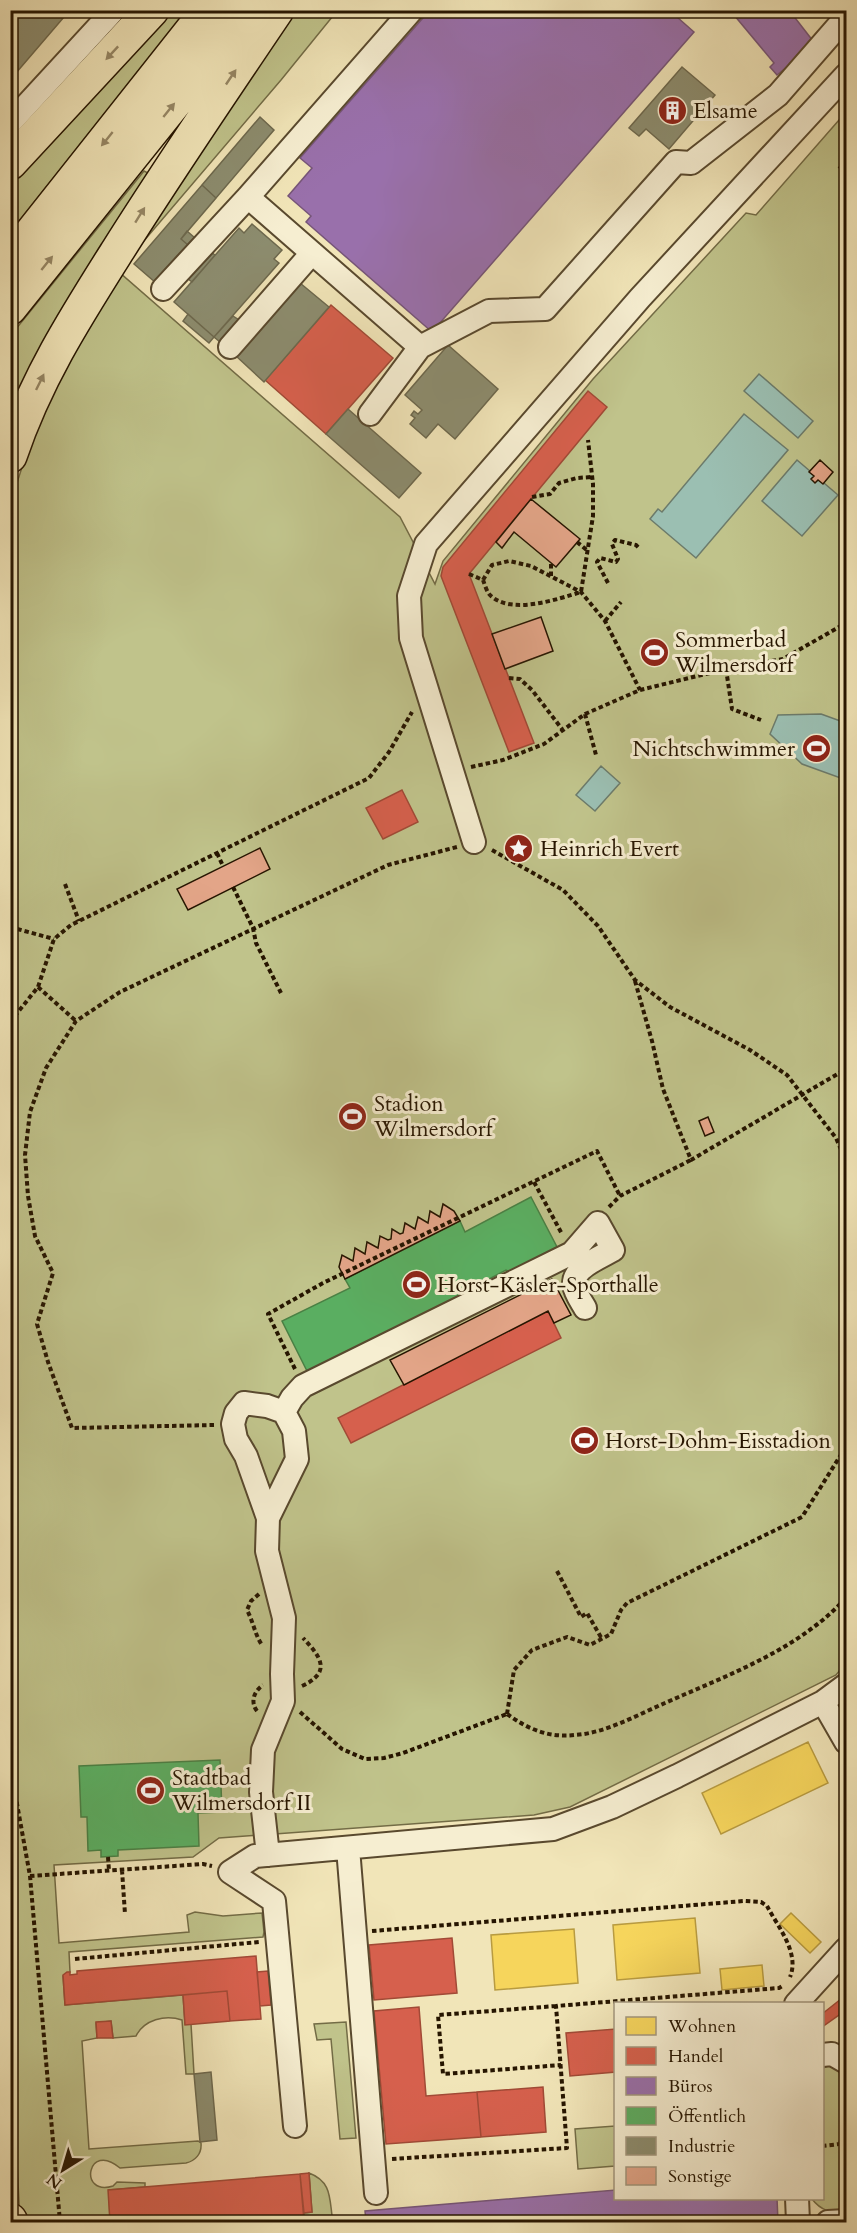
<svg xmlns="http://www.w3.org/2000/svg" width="857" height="2233" viewBox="0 0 857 2233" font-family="Cardo,serif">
	<rect width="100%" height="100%" fill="#f1e5b8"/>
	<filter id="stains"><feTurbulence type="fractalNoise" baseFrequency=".00333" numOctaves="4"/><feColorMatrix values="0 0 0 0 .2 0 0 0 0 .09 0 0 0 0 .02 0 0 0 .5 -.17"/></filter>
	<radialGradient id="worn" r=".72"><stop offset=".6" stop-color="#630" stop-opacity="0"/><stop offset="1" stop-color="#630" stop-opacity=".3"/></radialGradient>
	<path fill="#c0c38b" stroke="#736c46" stroke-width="1.5" d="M171,11H187L11,231V183Z
		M295,11H337L281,80L131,256L245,80Z
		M846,112V1663L836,1675L570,1807L534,1815L219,1838L193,1857L54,1865L59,1943L189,1932L187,1915L195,1912L223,1916L262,1913L264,1932L263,1937L69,1952L70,1972L63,1976L65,2005L183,1995L185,2024H191L194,2074H186L182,2020C165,2014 144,2020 136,2036L113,2038L111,2021L96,2023L97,2038L82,2041L89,2149L198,2141L201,2143C202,2154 195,2161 186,2163L120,2168C87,2140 78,2197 113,2186L117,2182L145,2183V2187L109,2190L110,2222H20L10,2024V504L29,446L69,356L120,273L400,517L435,584L443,561L593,379L746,213L756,215Z
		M144,171L148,173L11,416V335Z
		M346,2022L356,2138L340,2139L331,2039L317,2040L314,2024Z
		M828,2066L846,2070V2214C832,2213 821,2211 812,2199L822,2198L823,2068Z
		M615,2126V2166L578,2169L575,2129Z
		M309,2173C333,2182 329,2200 333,2222H290L304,2221V2213L312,2212Z"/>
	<path fill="#9bbfb2" stroke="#6c7b6b" stroke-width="1.5" d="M759,374L813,421L798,438L744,391Z
		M744,414L788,450L696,558L650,519L658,509L662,512Z
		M797,460L838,495L802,536L762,501Z
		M821,714L846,723V780L802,764L770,734L778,715Z
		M601,766L620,783L595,811L576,795Z"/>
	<path fill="#f6d55c" stroke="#b89b40" stroke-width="1.5" d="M808,1742L828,1783L721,1834L702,1793Z
		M791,1913L821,1942L810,1953L780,1924Z
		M695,1918L700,1973L617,1980L613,1925Z
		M574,1929L578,1983L495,1990L491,1935Z
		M762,1965L764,1986L722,1990L720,1969Z"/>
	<path fill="#d6604d" stroke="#a14a36" stroke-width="1.5" d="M331,305L393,358L326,434L265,380Z
		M588,391L607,407L469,574L534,743L509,752L441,576L443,567Z
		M402,790L418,822L383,839L366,808Z
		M548,1311L561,1338L351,1443L338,1418Z
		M452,1938L457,1993L374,2000L369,1945Z
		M256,1956L261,2019L230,2021L227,1991L65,2005L63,1975L67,1972H70V1975L77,1974V1971Z
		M268,1971L271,2005L260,2006L257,1972Z
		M227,1991L230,2021L185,2025L183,1995Z
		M846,1995V2010L822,2027V2014Z
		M419,2007L426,2096L477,2092L481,2137L386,2144L374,2011Z
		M111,2021L113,2038H97L96,2022Z
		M616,2029V2072L570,2076L566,2033Z
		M543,2087L546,2132L481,2137L477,2092Z
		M309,2173L312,2212L304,2213L300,2174Z
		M300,2174L304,2221L110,2222L108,2190Z"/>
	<path fill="#9970ab" stroke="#765578" stroke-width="1.5" d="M430,10H669L694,32L432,332L306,222L311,216L288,196L312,168L300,158Z
		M739,10H789L813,41L797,55L799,57L777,75L770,67L774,63L734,15Z
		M616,2190V2198H777L778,2222H743V2220L711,2222H366L365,2211Z"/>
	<path fill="#5aae61" stroke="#4a8044" stroke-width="1.5" d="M531,1197L557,1247L510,1272L506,1270L489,1279L490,1281L307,1371L282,1321L350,1288L345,1279L460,1221L465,1232Z
		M220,1760L222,1812L198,1813L199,1846L118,1850V1856L101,1857V1850L88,1851L87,1817H81L79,1766Z"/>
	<path fill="#8c8c6e" stroke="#6d684d" stroke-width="1.5" d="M10,10H70L10,80Z
		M682,67L715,95L669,149L646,129L639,136L629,128Z
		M260,117L274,130L216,198L202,185Z
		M202,185L216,198L181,239L188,245L156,283L134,264Z
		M252,224L282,250L274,259L279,263L214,337L174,302L239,228L244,233Z
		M187,231L195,238L188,245L181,239Z
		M206,248L215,255L192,282L183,275Z
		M300,283L329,307L264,382L236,356Z
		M188,314L214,337L209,343L183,321Z
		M233,316L239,320L220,342L214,337Z
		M448,345L498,389L455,439L438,424L426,438L410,424L415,418L411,415L414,411L418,414L422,410L405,395Z
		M348,409L421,473L399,498L326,434Z
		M211,2072L217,2140L200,2142L194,2074Z"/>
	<path fill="#e3a588" stroke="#261500" stroke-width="1.5" d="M820,460L833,472L823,484L818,480L815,483L811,479L814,476L809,472Z
		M531,499L580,539L556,567L514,532L502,548L496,542Z
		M541,617L553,651L505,669L492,634Z
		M260,848L270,869L188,910L177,889Z
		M708,1117L714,1132L705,1136L699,1121Z
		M443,1204L454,1211L460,1221L345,1279L339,1267L342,1255L353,1261L355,1248L365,1254L367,1242L378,1248L380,1236L388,1240L391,1239L392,1229L400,1234L403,1233L405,1223L415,1229L418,1217L428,1223L430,1211L440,1217Z
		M552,1279L571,1315L554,1323L548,1311L404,1385L390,1360Z"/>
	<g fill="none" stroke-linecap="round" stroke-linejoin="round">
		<defs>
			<path id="minor" d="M10,123L114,10
				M248,197L420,347L489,311L545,309L676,162L691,163L778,95L846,17
				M163,289L248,197L412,10
				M230,347L312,253
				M370,414L420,347
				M474,842L411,638L409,596L426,544L640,298L846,75
				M284,1412L292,1398L303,1386L572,1253L598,1223L613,1250C601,1257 572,1268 574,1285C575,1293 581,1301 585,1308
				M268,1518L246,1456L236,1439L233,1424L236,1413L244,1403L267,1406L284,1412L294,1431L297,1459L268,1518L267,1551L284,1618L282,1674L283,1701L263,1750L261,1792L268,1855
				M823,1702L846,1742
				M348,1848L376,2193
				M796,2004L846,1949
				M822,2055L832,2054L846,2062
				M295,2126L274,1901L230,1872L255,1856L553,1829L612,1807L677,1776L823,1702L846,1685
				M797,2198L798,2222
				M828,2222L846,2221"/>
			<path id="highway" d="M10,163L152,10
				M10,260L208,10
				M10,308L249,10
				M10,456C36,379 75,318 118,250C169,169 223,90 277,10
				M10,2220L11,2222"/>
		</defs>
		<use href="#minor" stroke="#59492e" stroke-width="26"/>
		<use href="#highway" stroke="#261500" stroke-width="36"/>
		<path stroke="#261500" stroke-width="4" stroke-dasharray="4.5 3" stroke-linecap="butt" d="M839,166L846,172
			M532,497L550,494L559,483L577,478L592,477
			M577,542L588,551
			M469,574L483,580C485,585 487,593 491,596C512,615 558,599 581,592L593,516V484L588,440
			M551,576V564
			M483,580L492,565L509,561L531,566L581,592L605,621L640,690
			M608,583L597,562L600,558L616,562L618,559L612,544L615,540L636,545L639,548
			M605,621L621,602
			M726,669L732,709L761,720
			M509,678L520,679L532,690L562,729
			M585,714L596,755
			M471,767L503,760L544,744L585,714L640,690L726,669L783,659L846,623
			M492,850L563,890L598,926L635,980L670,1007L750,1050L787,1075L836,1138L846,1161
			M217,853L223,866
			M65,884L79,921
			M233,887L253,928L256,943L281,993
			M10,927L54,939
			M635,981L652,1041L663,1089L691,1160L846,1069
			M38,987L76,1021
			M10,1022L38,987L54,939L71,925L369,778L389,752L412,712
			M534,1182L562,1234
			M609,1207L620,1196L691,1160
			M295,1369L268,1314L323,1283L597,1151L620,1196
			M214,1425L72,1428L48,1362L37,1324L53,1273L35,1236L28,1196L25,1155L30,1112L46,1068L76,1021L120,992L388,865L457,847
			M557,1571L581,1617L587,1613L602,1639
			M259,1594L251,1601L247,1610C253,1621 255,1635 262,1645
			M302,1686C332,1672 321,1657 303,1638
			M257,1711C250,1702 254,1691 263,1685
			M300,1712L342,1749L365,1759L384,1758L403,1753L507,1714
			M507,1714L514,1670L532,1650L567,1637L590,1645L611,1634L621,1610L627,1603L802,1517L842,1453L846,1434
			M507,1714C528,1729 548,1738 575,1735C606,1733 637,1715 665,1703C730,1674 798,1650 846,1598
			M10,1765L30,1876L60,2222
			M108,1857L109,1871
			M122,1870L125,1914
			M30,1876L203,1864L212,1866
			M372,1931L744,1901L761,1902L767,1906C778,1927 800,1953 790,1977
			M75,1959L259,1942
			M556,2006L438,2015L443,2074L561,2065
			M846,2133L842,2137L840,2144L846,2155
			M822,2146L840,2144
			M392,2159L567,2148L556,2006L779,1988L784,1985"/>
		<use href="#minor" stroke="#f6eed1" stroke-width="22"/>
		<use href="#highway" stroke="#f1e5b8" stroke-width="33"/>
	</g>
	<defs><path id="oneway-solid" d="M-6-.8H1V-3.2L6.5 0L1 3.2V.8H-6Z" transform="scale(1.5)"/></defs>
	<g fill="#968765">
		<use href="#oneway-solid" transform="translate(112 53) rotate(133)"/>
		<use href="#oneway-solid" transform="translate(231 77) rotate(-56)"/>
		<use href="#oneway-solid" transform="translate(169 110) rotate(-51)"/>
		<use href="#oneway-solid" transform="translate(107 139) rotate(129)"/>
		<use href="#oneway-solid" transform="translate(140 215) rotate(-58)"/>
		<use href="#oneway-solid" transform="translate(47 263) rotate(-51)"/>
		<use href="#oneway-solid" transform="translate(40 382) rotate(-64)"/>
	</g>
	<defs>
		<symbol id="building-disc" viewBox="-11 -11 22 22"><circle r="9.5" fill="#8f2418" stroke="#f6eed1"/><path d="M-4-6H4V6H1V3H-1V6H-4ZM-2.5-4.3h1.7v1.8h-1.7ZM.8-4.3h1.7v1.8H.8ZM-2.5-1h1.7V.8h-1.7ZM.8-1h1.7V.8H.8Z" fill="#fff"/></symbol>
		<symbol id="stadium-disc" viewBox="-11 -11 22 22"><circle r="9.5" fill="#8f2418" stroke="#f6eed1"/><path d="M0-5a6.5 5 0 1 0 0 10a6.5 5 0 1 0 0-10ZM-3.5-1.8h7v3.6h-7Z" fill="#fff"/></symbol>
		<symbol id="sight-disc" viewBox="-11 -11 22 22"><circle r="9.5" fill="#8f2418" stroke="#f6eed1"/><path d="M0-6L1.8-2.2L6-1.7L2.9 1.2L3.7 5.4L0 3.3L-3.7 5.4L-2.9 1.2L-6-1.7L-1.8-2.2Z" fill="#fff"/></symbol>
	</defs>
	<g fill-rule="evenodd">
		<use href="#building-disc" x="656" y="94" width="33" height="33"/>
		<use href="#stadium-disc" x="638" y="636" width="33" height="33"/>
		<use href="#stadium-disc" x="800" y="732" width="33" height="33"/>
		<use href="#sight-disc" x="502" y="832" width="33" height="33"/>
		<use href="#stadium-disc" x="336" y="1100" width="33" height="33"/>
		<use href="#stadium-disc" x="400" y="1268" width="33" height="33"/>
		<use href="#stadium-disc" x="568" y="1424" width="33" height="33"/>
		<use href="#stadium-disc" x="134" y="1774" width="33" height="33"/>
	</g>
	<g text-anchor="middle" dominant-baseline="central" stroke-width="6" stroke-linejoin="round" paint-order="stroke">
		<g font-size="22" fill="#261500" stroke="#f6eed1" text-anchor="start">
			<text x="693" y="111">Elsame</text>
			<text x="675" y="640">Sommerbad<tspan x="675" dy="25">Wilmersdorf</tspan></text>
			<text x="795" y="749" text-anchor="end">Nichtschwimmer</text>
			<text x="540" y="849">Heinrich Evert</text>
			<text x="374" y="1104">Stadion<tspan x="374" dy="25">Wilmersdorf</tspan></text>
			<text x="437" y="1285">Horst-Käsler-Sporthalle</text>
			<text x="605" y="1441">Horst-Dohm-Eisstadion</text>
			<text x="172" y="1778">Stadtbad<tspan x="172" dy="25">Wilmersdorf II</tspan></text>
		</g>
	</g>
	<rect width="857" height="2233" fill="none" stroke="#f1e5b8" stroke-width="36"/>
	<rect x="12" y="12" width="833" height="2209" fill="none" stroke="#261500" stroke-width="3"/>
	<rect x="18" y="18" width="821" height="2197" fill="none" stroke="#261500" stroke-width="1.5"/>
	<rect x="614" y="2002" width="210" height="198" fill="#f6eed1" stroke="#a3977d" stroke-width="1.5"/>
	<rect x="626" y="2017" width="30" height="18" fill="#f6d55c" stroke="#a3977d" stroke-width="1.5"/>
	<text x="668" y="2032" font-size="18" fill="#261500">Wohnen</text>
	<rect x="626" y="2047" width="30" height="18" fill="#d6604d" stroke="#a3977d" stroke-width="1.5"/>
	<text x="668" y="2062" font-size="18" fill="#261500">Handel</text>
	<rect x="626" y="2077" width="30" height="18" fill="#9970ab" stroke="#a3977d" stroke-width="1.5"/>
	<text x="668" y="2092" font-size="18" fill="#261500">Büros</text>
	<rect x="626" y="2107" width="30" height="18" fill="#5aae61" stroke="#a3977d" stroke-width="1.5"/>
	<text x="668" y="2122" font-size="18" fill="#261500">Öffentlich</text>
	<rect x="626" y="2137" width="30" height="18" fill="#8c8c6e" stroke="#a3977d" stroke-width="1.5"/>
	<text x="668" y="2152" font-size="18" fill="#261500">Industrie</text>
	<rect x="626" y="2167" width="30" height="18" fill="#e3a588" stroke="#a3977d" stroke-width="1.5"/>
	<text x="668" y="2182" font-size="18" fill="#261500">Sonstige</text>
	<g transform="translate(63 2170) rotate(217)" stroke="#f6eed1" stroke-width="4.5" paint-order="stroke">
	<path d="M0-4.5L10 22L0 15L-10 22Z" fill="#261500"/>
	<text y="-9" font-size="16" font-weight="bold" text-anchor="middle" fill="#261500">N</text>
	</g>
	<rect width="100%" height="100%" filter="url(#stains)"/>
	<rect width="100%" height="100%" fill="url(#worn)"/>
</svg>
